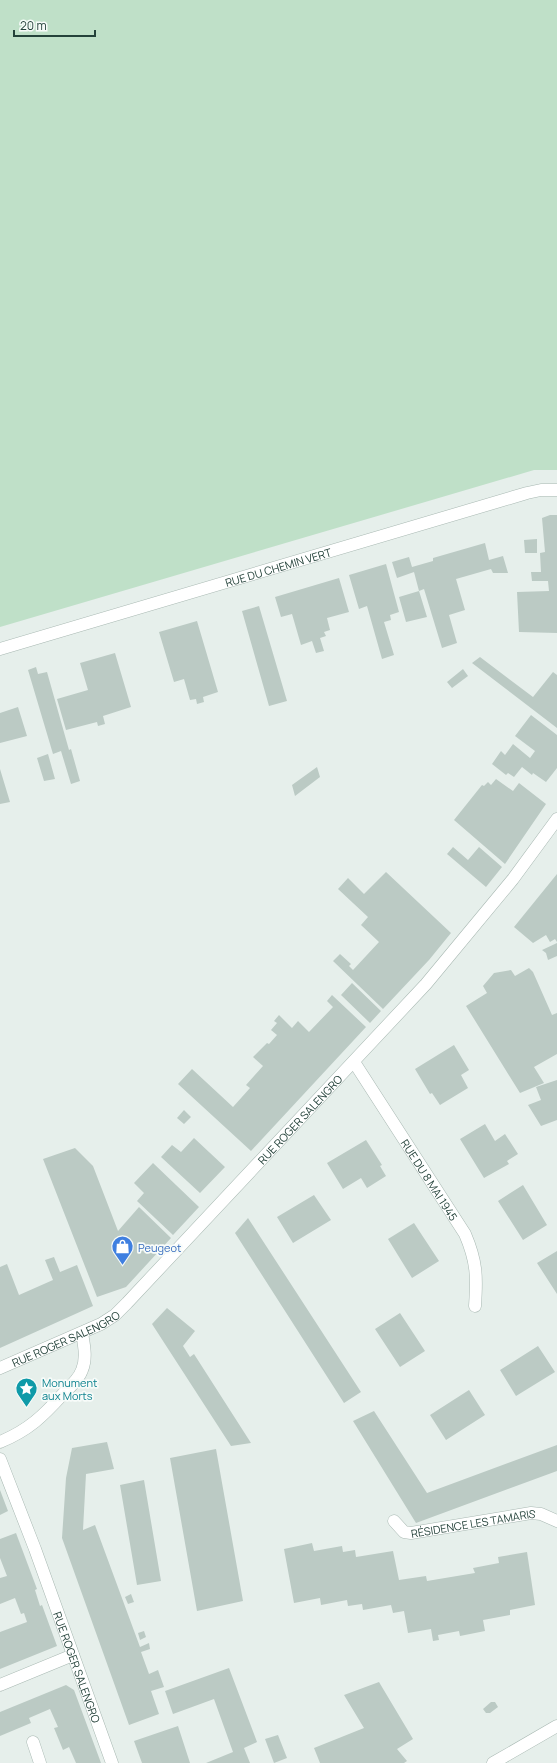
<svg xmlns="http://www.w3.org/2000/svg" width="557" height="1763" viewBox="0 0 557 1763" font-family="Manrope,sans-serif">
	<rect width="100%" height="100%" fill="#e6efeb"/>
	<path fill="#bfe0c8" d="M0,0H557V470H534L0,627Z"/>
	<path fill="#bbcac4" d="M550,515H557V633L519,632L517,592L549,591L548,581H532L531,572H541L540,553L545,552L542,518Z
		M537,539V553H525L524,540Z
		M485,543L489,560L503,556L508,573H493L491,569L456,579L465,610L449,615L457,643L442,648L424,589L419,591L414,572L397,578L392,562L409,557L412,567L433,561V558Z
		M386,564L399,612L390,615L391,620L384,622L394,655L382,659L367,606L359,609L349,575Z
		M339,578L349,612L327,618L330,630L324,632L326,636L320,638L324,651L316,653L312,641L301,645L292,614L281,617L275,597Z
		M419,591L427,617L406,622L399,597Z
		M259,606L287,701L269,706L242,611Z
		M197,621L218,692L203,697L204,702L197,704L196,699L190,700L184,679L174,682L159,632Z
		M115,653L131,707L103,716L105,724L98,726L97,722L66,730L57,699L88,690L80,663Z
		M480,657L533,697L553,672L557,675V728L472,663Z
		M36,667L38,674L47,672L69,750L71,749L80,781L71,784L61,751L53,754L28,670Z
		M463,669L468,676L452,688L447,682Z
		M18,707L27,736L0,743V713Z
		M531,715L557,735V768L546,782L533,773L532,775L522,767L514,777L508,773L506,775L492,764L501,751L505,755L513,744L530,758L535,751L515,736Z
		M48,754L55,779L44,781L37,758Z
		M317,767L320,777L295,796L292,785Z
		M0,769L10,802L0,804Z
		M496,779L513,791L519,783L546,804L505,864L454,820L482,785L484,786L488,782L491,785Z
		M453,847L468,860L479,847L502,867L486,887L447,854Z
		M386,872L451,933L429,960L383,1009L333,961L340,954L351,964L349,966L353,970L379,942L361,925L368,917L338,889L348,878L364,894Z
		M557,874V942L555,939L550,942L546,935L533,943L514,927Z
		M557,943V956L548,960L546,953L542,950Z
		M529,968L533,972L552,1015L557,1013V1054L534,1067L544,1083L520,1093L466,1006L487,993L483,986L494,973L511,970L515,976Z
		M352,983L381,1011L370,1023L341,995Z
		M332,995L366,1027L251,1151L178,1084L192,1069L233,1107L250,1088L246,1085L263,1066L253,1057L267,1043L269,1044L277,1035L271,1030L277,1023L274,1021L279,1015L292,1028L298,1021L309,1032L333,1007L327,1001Z
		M454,1045L469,1070L461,1075L468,1088L440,1105L432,1093L430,1094L415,1069Z
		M557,1080V1120L541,1126L528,1105L541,1100L536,1087Z
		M184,1110L191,1117L184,1124L177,1118Z
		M485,1124L495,1141L505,1134L518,1154L507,1161L509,1164L484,1178L460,1139Z
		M194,1138L225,1167L200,1193L161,1157L172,1145L181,1152Z
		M366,1140L382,1165L380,1166L386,1176L367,1188L361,1178L343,1189L327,1163Z
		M75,1148L93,1166L118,1231L139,1207L171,1238L126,1287L97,1297L43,1159Z
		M153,1163L199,1207L173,1235L137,1201L144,1193L134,1183Z
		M523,1185L547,1225L523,1240L498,1201Z
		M314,1195L331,1220L293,1243L277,1217Z
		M248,1218L361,1392L344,1403L235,1233Z
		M414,1223L439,1261L412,1278L388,1239Z
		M557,1251V1294L537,1263Z
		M54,1257L60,1272L77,1265L93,1306L0,1348V1267L7,1264L19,1295L53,1280L45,1260Z
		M167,1308L195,1331L183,1346L190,1357L194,1354L251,1443L231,1446L152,1324Z
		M400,1313L425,1351L400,1367L375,1329Z
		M538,1346L555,1372L516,1396L500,1370Z
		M469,1390L485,1415L446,1440L430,1415Z
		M374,1411L427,1493L557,1445V1471L416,1523L353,1421Z
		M107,1442L114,1469L86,1474L83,1530L95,1525L140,1647L149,1643L150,1649L141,1652L149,1674L158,1670L164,1687L151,1691L159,1714L129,1725L62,1538L66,1478L72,1448Z
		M216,1449L243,1601L197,1611L170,1458Z
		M144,1480L161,1581L137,1585L120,1485Z
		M0,1490L8,1511L0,1515Z
		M16,1533L37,1589L35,1590L40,1606L42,1605L57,1646L0,1669V1632L27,1622L24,1613L21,1614L15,1598L0,1604V1578L7,1576L0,1558V1539Z
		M312,1543L314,1551L342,1546L343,1552L355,1550L356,1557L393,1551L399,1580L426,1576L427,1581L475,1573L473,1568L499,1563L498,1557L527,1552L535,1605L510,1610V1615L483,1620L485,1631L460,1636L459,1631L438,1635L439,1640L433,1641L431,1629L408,1633L404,1611L393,1613L391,1605L363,1610L362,1604L348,1606L347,1600L321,1605L320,1598L294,1603L284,1549Z
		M131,1594L134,1602L128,1604L125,1597Z
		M144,1631L146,1637L140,1640L138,1633Z
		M229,1668L257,1742L244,1748L250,1763H206L233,1752L214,1699L173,1714L165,1691Z
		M379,1682L413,1739L397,1749L407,1761L404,1763H320L314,1748L364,1728L344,1695Z
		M66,1685L74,1690L101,1763H76L69,1747L63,1750L54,1728L58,1727L50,1709L29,1718L31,1723L0,1736V1712Z
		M491,1702H495L498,1707L490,1713H486L483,1709Z
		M178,1726L190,1763H142L134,1741Z
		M278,1735L287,1758L274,1763L265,1739Z"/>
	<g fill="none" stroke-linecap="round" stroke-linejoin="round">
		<defs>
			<g id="service">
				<path d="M0,1442C29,1430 43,1416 63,1394C70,1387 79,1379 82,1370C87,1358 84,1345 82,1333"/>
				<path id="s1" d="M394,1521L404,1532L411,1533L531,1513L541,1514L557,1521"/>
				<path d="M33,1742L40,1763"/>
			</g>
			<g id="minor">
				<path id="s2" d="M0,649L527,493L541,490H557"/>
				<path id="s3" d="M354,1062L465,1234C477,1262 477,1277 475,1306"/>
				<path id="s4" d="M0,1368L101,1324L115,1315L127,1303L426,984L513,879L557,819"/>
				<path id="s5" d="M0,1459L35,1549L112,1763"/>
				<path d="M0,1685L73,1655"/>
			</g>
			<path id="tertiary" d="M493,1763L557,1726"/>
		</defs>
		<use href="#service" stroke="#a8b8b2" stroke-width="13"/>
		<use href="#minor" stroke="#a8b8b2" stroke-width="13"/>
		<use href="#tertiary" stroke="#a8b8b2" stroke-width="13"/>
		<use href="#service" stroke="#fff" stroke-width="12"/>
		<use href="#minor" stroke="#fff" stroke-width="12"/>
		<use href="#tertiary" stroke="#fff" stroke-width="12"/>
	</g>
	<defs>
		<symbol id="shop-pin" viewBox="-11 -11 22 30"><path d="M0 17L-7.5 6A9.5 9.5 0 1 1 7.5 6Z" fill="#3f7fe0" stroke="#f7fbf9"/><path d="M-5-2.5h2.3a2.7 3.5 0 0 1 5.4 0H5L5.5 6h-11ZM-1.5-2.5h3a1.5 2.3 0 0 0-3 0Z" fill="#fff"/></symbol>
		<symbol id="sight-pin" viewBox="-11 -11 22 30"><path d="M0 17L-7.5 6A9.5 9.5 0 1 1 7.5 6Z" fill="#0f9aa8" stroke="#f7fbf9"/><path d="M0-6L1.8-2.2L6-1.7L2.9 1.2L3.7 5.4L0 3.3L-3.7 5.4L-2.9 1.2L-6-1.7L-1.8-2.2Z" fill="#fff"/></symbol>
	</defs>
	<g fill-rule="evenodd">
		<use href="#shop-pin" x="110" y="1234" width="25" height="34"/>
		<use href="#sight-pin" x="14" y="1376" width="25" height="34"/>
	</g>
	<g text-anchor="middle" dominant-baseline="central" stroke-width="3.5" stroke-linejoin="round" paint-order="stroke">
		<g font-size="11" fill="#24423a" stroke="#f7fbf9">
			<text stroke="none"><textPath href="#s2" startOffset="290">RUE DU CHEMIN VERT</textPath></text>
			<text stroke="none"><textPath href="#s4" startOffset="396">RUE ROGER SALENGRO</textPath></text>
			<text stroke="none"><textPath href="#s3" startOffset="140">RUE DU 8 MAI 1945</textPath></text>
			<text stroke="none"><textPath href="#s4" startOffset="72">RUE ROGER SALENGRO</textPath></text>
			<text stroke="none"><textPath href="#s1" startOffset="85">RÉSIDENCE LES TAMARIS</textPath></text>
			<text stroke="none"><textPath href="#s5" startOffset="222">RUE ROGER SALENGRO</textPath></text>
		</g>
		<g font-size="11" fill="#366cbe" stroke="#f7fbf9" text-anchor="start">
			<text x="138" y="1247">Peugeot</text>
		</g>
		<g font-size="11" fill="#0d838f" stroke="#f7fbf9" text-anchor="start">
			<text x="42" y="1382">Monument<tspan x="42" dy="13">aux Morts</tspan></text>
		</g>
	</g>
	<path d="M14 30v6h81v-6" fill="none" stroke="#24423a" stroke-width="2"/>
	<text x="20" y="30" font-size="12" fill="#24423a" stroke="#f7fbf9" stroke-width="3" paint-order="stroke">20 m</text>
</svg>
